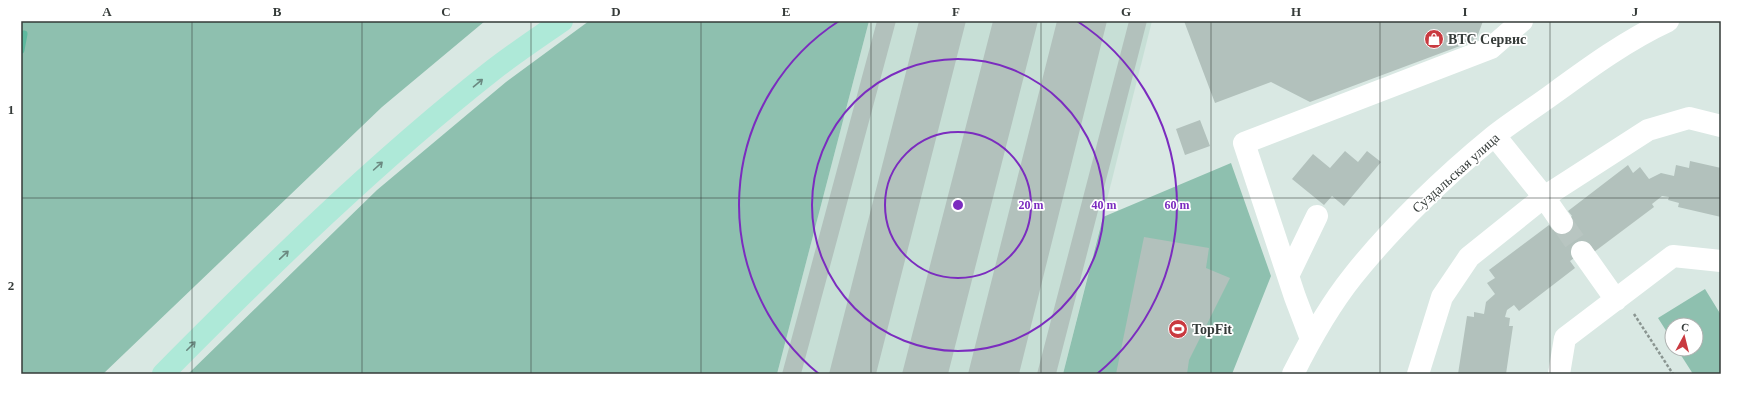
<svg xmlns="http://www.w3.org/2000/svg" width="1742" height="395" viewBox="0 0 1742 395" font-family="'Times New Roman',serif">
	<rect width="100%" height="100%" fill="#d9e8e3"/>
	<path fill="#c7dfd6" d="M869,21H1152L1063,374H777Z"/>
	<path fill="#8ec0af" d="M21,21H485L382,107L103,374H21Z
		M589,21H869L777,374H188L377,190L506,82Z
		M1231,163L1271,276L1232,374H1063L1103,217Z
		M1705,289L1721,315V374H1693L1677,349H1696V325H1672V340L1658,318Z"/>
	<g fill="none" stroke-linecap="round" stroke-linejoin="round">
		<path stroke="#5eb99f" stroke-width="7" d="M21,50L24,34"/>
	</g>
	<path fill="#b2c1bc" d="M877,21H896L801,374H782Z
		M919,21H966L876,374H829Z
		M993,21H1038L948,374H902Z
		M1057,21H1107L1019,374H968Z
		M1129,21H1147L1056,374H1037Z
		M1184,21H1483L1476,40L1310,102L1271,82L1215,103Z
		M1200,120L1210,146L1185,155L1176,129Z
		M1345,151L1358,162L1367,151L1381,162L1344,206L1332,196L1324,205L1292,179L1313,154L1330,168Z
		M1690,161L1721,168V217L1678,207L1679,203L1668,200L1669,197L1662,196L1652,204L1654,207L1594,252L1591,246L1570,261L1575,268L1519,311L1514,305L1507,310L1505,317L1510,318L1509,326H1513L1506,374H1458L1467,316L1474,317V312L1484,314L1486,302L1495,294L1487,283L1495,278L1489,270L1549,225L1553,230L1572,216L1568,211L1628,165L1633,173L1640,167L1649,179L1661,173L1674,176L1676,165L1689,168Z
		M1144,237L1209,248L1206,268L1230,278L1189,360L1187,374H1116Z"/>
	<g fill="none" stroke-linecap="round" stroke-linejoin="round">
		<path stroke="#b8c5c1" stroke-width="22" stroke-dasharray="22 11" stroke-linecap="butt" d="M1562,223L1582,252"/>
		<path stroke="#8a9591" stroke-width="2.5" stroke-dasharray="3 2" stroke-linecap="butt" d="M1634,314L1673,374"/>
		<path stroke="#fff" stroke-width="22" d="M1495,136L1544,197L1648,130L1689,118L1721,126
			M1582,252L1616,300
			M1288,276L1317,216
			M1311,339L1295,297L1244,143L1491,48L1522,21
			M1293,374C1310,340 1329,306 1353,276C1392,227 1445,176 1494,136C1513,121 1534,108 1553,94C1590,67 1627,40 1668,21
			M1418,374L1442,297L1469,257L1544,197L1562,223
			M1559,374L1565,338L1673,256L1721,261"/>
		<path stroke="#aee9d8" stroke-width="22" d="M163,374C268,268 376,162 493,70C515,53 539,37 562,21"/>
	</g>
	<defs><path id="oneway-shaft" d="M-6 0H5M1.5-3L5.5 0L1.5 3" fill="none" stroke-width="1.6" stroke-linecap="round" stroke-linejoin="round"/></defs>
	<g stroke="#6b8981">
		<use href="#oneway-shaft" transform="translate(478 83) rotate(-40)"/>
		<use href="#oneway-shaft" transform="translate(378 166) rotate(-42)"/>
		<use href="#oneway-shaft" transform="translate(284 255) rotate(-43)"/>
		<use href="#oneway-shaft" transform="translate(191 346) rotate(-45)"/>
	</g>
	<path fill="none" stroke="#353b39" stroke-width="1" stroke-opacity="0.55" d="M192,21V374M362,21V374M531,21V374M701,21V374M871,21V374M1041,21V374M1211,21V374M1380,21V374M1550,21V374M21,198H1721"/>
	<g fill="none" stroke="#7b2cbf" stroke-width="2">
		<circle cx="958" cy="205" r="73"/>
		<circle cx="958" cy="205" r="146"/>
		<path d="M819 374A219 219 0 0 1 839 21M1077 21A219 219 0 0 1 1097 374"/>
	</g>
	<defs>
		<symbol id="shop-disc" viewBox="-11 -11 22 22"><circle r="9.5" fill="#c93a40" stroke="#fff"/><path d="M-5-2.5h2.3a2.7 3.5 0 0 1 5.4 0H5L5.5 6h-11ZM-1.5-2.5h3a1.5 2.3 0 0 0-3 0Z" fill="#fff"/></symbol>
		<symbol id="stadium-disc" viewBox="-11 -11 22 22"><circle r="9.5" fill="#c93a40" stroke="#fff"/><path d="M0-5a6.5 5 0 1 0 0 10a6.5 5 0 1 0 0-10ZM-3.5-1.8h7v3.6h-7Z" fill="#fff"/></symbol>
	</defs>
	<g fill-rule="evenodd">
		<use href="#shop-disc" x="1423" y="28" width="22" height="22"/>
		<use href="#stadium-disc" x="1167" y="318" width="22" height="22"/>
	</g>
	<g text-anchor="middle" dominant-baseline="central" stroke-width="3.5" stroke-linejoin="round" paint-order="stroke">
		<g font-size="14" font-weight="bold" fill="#353b39" stroke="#fff" text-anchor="start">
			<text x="1448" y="39">ВТС Сервис</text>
			<text x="1192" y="329">TopFit</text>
		</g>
		<g font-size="14" fill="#353b39" stroke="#fff">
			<text transform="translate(1456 173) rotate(-42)">Суздальская улица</text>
		</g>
	</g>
	<circle cx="958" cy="205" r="6" fill="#7b2cbf" stroke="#fff" stroke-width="2"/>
	<g font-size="12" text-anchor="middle" font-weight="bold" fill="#7b2cbf" stroke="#fff" stroke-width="3.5" stroke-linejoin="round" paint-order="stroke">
		<text x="1031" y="209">20 m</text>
		<text x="1104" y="209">40 m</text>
		<text x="1177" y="209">60 m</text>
	</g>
	<rect width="1742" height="395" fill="none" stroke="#ffffff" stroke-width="44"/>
	<g transform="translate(1684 337) rotate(7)"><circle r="19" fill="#ffffff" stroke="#aeb1b0"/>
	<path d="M0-3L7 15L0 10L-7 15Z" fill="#c93a40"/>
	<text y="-6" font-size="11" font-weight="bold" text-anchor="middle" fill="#353b39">С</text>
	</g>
	<rect x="22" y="22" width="1698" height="351" fill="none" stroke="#353b39" stroke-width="1.5"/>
	<g font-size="13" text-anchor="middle" font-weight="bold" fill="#353b39">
		<text x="107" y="16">A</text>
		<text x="277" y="16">B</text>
		<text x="446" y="16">C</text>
		<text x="616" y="16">D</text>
		<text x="786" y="16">E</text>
		<text x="956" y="16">F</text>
		<text x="1126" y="16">G</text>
		<text x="1296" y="16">H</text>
		<text x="1465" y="16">I</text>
		<text x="1635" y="16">J</text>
		<text x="11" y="114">1</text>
		<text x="11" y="290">2</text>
	</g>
</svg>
